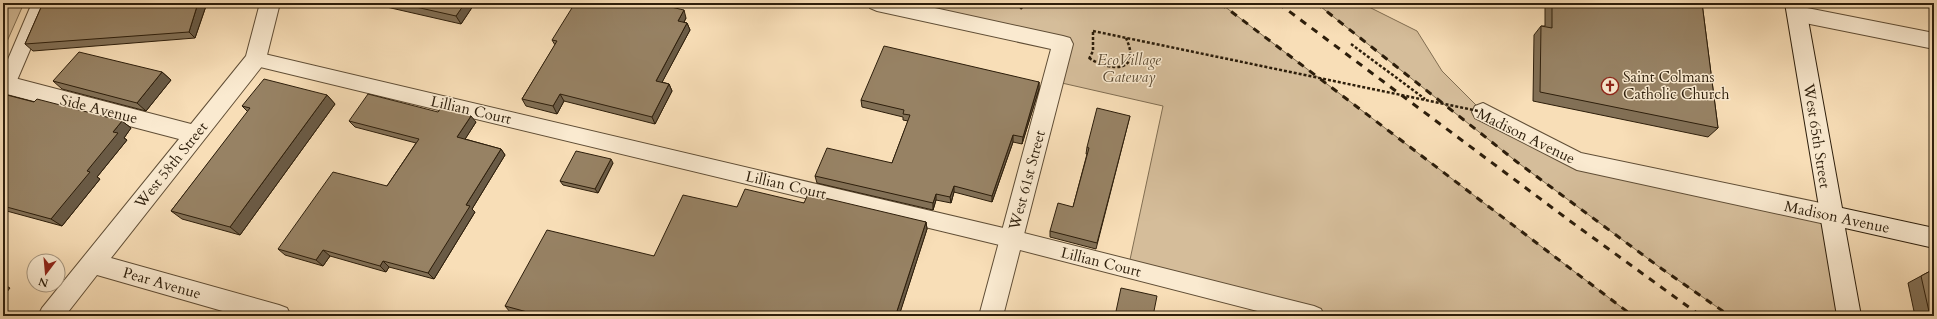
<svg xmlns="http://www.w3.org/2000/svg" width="1937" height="319" viewBox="0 0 1937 319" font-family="Cardo,serif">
	<rect width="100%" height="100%" fill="#f8deb7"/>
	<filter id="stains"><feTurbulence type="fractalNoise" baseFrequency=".005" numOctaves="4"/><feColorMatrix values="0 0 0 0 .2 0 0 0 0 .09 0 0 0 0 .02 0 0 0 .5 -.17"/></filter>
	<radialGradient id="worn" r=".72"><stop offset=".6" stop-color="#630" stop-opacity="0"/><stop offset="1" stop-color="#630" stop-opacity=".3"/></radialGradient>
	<path fill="#d5bd9a" stroke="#816e52" d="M3,3H24L5,46H3Z
		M882,3H1220L1633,316H1314L1128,269L1163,106L1053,81L1063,45Z
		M1316,3H1369V7L1417,31L1442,71L1483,112L1577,161L1830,215L1849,316H1730L1662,269L1517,162Z"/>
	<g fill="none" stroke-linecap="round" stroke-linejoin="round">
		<defs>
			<path id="lane" d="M32,3H50L15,85L12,90L3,91V71Z
				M256,52L1012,230L1314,306L1321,309L1324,316H1277L1012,248L256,66L250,64L247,59L250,54Z"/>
			<path id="street" d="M260,3H280L266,59L263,65L111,258L279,305L287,308L291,316H240L97,275L65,316H38L42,308L179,139L3,93V75L191,124L246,56Z
				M867,3H912L1063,36L1070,38L1073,44L1003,316H979L1051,49L877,11L870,8Z
				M1797,6L1934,33V49L1790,20L1787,14L1790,8Z
				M1483,103L1581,153L1830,205L1838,208L1841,215L1838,222L1830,225L1577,170L1475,118L1472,112L1475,106Z"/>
			<path id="secondary" d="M1785,3H1805L1842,208L1934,228V248L1845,228L1861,316H1837L1821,220L1819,215L1820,213Z"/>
		</defs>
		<use href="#lane" stroke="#604e36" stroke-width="2"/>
		<use href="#street" stroke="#604e36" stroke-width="2"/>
		<use href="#secondary" stroke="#2d1e0b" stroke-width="2"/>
		<path stroke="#2d1e0b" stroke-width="2.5" stroke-dasharray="3 2" stroke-linecap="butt" d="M1017,3L1022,9
			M1351,44L1425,99
			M1089,58C1111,72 1142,73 1126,38
			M1089,59L1093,51V31"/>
		<use href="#lane" fill="#faead0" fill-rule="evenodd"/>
		<use href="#street" fill="#faead0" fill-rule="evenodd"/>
		<use href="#secondary" fill="#faead0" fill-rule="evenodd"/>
		<path stroke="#2d1e0b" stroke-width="3" stroke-dasharray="7 7" stroke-linecap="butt" d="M1220,3L1633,316
			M1278,3L1570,221L1701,316
			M1316,3L1517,162L1662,269L1730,316"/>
		<path stroke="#2d1e0b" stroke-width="2.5" stroke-dasharray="3 2" stroke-linecap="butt" d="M1093,31L1483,112"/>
	</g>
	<path fill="#827056" stroke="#2d1e0b" d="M43,3H207L195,38L33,51L25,44Z
		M369,3H475L461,24Z
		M662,3L663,5L686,18L684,22L687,23L690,30L662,82L669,84L672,91L655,124L564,101L557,114L526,106L522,99L555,45L552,40Z
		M1545,3H1702L1718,128L1708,137L1533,101L1534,35L1541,26H1545Z
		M162,72L171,80L146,111L62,89L53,81Z
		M1039,82V89L1022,144L1013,142L992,202L954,192L951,203L936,200L933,210L817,183L815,176L892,163L908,121L903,120V117L862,107L861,100Z
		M3,94L34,102L122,121L131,128L124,138L127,140L97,177L100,179L62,226L3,210Z
		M327,95L335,104L240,235L182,219L171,211L248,112L242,106Z
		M1130,116L1096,249L1050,237V231L1073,207L1087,154H1086L1087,147Z
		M349,121L476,122L465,139L501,149L505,155L472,209L475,212L434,279L389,267L386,272L330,256L323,266L285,255L278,249L387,186L416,143L355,127Z
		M613,163L598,193L563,185L560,181Z
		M804,203L926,222L927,229L900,312L914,316H524L510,312L505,306L654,256L737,207Z
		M1934,269V316H1915L1908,283Z"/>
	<path fill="#6a5b46" stroke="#2d1e0b" d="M198,3H207L195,38L189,32Z
		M465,3H475L461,24L456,16Z
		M684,10L686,18L681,28L678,21Z
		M687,23L690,30L659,88L656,81Z
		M162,72L171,80L146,111L137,103Z
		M1039,82V89L1022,144L1023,137Z
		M669,84L672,91L655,124L652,117Z
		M560,94L564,101L557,114L553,106Z
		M327,95L335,104L240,235L230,227Z
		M471,116L476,122L462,144L457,137Z
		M122,121L131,128L124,138L127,140L97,177L100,179L62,226L51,219L87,171L113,132Z
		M1013,135V142L992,202V196Z
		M501,149L505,155L472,209L475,212L434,279L428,273L466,205Z
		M611,159L613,163L598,193L595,189Z
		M954,186V192L951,203L950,197Z
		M936,194V200L933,210V203Z
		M926,222L927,229L899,316L897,311Z
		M323,250L330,256L323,266L316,260Z
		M383,261L389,267L386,272L380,266Z
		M3,284L10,288L3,297Z"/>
	<path fill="#978264" stroke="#2d1e0b" d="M43,3H198L189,32L25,44Z
		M398,3H465L456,16Z
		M575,3H658V4L684,10L678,21L687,23L656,81L669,84L652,117L560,94L553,106L522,99L557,41L552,40Z
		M1552,3H1702L1718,128L1540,92L1541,26L1552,28Z
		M884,46L1039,82L1023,137L1013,135L992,196L954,186L950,197L936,194L933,203L815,176L827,148L892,163L910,115L903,114L904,110L861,100Z
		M79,52L162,72L137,103L53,81Z
		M264,79L327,95L230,227L171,211L250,108L242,106Z
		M3,94L34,102L37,99L122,121L113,132L118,133L87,171L90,172L51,219L3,206Z
		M368,94L438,112L441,108L471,116L457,137L501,149L466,205L470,206L428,273L383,261L380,266L323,250L316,260L278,249L333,172L387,186L419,139L349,121Z
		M1097,108L1130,116L1097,243L1050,231L1058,203L1073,207L1089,148L1087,147Z
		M576,151L611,159L595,189L560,181Z
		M745,189L804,203L808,194L926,222L897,311L914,316H542L505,306L547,230L654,256L683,195L737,207Z
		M1934,269V316H1930L1921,276Z
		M1121,288L1157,296L1153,316H1115Z"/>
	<defs>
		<symbol id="church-ring" viewBox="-11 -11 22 22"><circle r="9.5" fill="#faead0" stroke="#8f2418" stroke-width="1.5"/><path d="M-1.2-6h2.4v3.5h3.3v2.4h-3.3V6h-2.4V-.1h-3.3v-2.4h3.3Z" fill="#8f2418"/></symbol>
	</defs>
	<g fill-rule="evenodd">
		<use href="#church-ring" x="1600" y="76" width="20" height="20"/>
	</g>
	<g text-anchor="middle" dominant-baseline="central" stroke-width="3" stroke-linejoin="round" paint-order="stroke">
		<g font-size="15" font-style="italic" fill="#5f4e36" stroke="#faead0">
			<text x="1129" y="60">EcoVillage<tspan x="1129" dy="17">Gateway</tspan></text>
		</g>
		<g font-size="15" fill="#2d1e0b" stroke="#faead0" text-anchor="start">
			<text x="1623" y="77">Saint Colmans<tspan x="1623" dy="17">Catholic Church</tspan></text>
		</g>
		<g font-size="15" fill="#2d1e0b" stroke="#faead0">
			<text transform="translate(99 109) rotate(14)">Side Avenue</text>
			<text transform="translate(471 110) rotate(13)">Lillian Court</text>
			<text transform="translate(1526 136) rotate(26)">Madison Avenue</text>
			<text transform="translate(1817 136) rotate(81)">West 65th Street</text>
			<text transform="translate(171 165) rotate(-51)">West 58th Street</text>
			<text transform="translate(1027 180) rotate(-75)">West 61st Street</text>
			<text transform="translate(786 185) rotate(13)">Lillian Court</text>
			<text transform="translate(1837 217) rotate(12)">Madison Avenue</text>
			<text transform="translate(1101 262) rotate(14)">Lillian Court</text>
			<text transform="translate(162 283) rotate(16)">Pear Avenue</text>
		</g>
	</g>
	<rect width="1937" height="319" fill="none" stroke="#f8deb7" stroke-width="16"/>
	<rect x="4" y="4" width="1929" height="311" fill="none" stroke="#2d1e0b" stroke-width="2"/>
	<rect x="8" y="8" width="1921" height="303" fill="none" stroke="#2d1e0b"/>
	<g transform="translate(46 273) rotate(196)"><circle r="19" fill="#faead0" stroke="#a89881"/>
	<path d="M0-3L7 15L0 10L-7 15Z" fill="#8f2418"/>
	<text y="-6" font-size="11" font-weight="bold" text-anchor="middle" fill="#2d1e0b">N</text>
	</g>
	<rect width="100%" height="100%" filter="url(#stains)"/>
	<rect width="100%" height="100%" fill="url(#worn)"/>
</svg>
